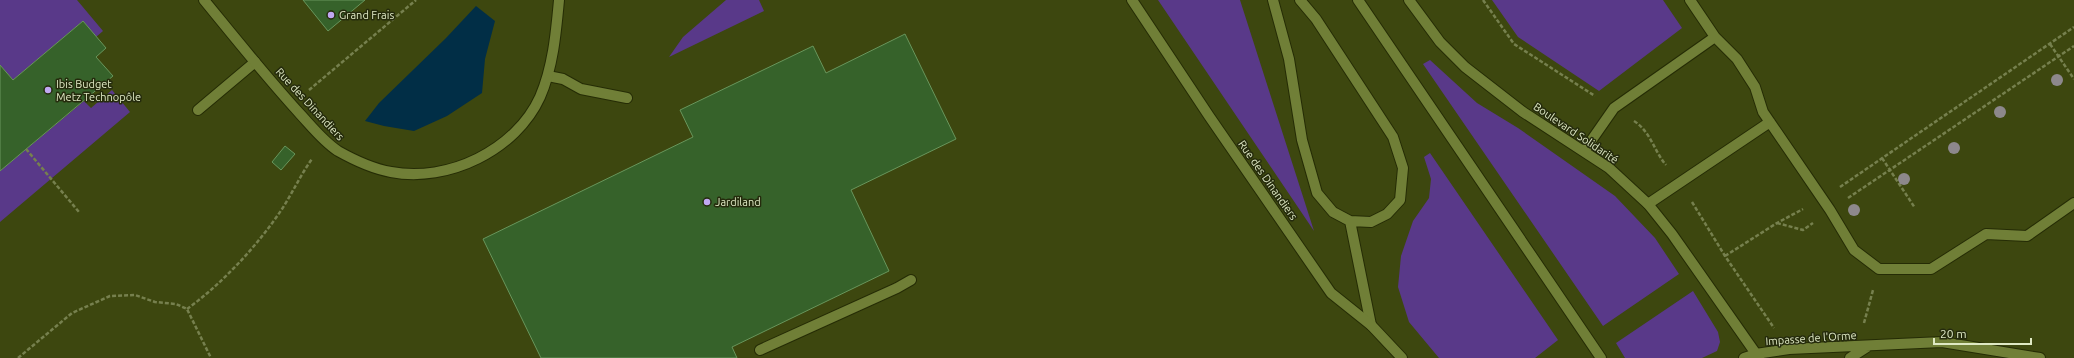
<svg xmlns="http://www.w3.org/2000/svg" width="2074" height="358" viewBox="0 0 2074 358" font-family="Ubuntu,sans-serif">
	<rect width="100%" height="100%" fill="#3d470f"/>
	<path fill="#593989" d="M0,0H77L103,31L96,37L83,21L13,80L0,65Z
		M726,0H759L764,11L669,57L683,37Z
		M1158,0H1240L1314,231Z
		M1492,0H1663L1682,28L1599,91L1518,37Z
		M1430,60L1477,103L1518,128L1615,196L1655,238L1679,274L1603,326L1423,64Z
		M112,90L130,112L0,222V171L84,101L91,108Z
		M1430,153L1558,340L1535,358H1439L1409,322L1398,287L1401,256L1413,221L1429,198L1431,179L1424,157Z
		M1693,291L1718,332L1720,342L1717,351L1702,358H1625L1616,343Z"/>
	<path fill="#012e46" d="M476,6L495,21L485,59L482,93L447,116L414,131L384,126L365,121L379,103L446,38Z"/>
	<path fill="#36622a" stroke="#68965c" d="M303,0H365L328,31Z
		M83,21L106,48L96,57L113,76L0,171V65L13,80Z
		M905,34L956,139L851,190L889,271L732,347L737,358H541L483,239L693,137L680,110L813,46L826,73Z
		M285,146L295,154L281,170L272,162Z"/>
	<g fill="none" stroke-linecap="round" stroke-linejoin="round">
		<defs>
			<path id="service" d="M1273,0L1289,59L1302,140L1317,193L1333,212L1350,221L1371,222L1387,214L1400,200L1403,168L1393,137L1316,19L1300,0
				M1690,0L1715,37L1737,59L1755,87L1763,112L1830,210L1854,250L1879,269H1931L1986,234L2027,236L2074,203
				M548,76L563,79L581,89L627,98
				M198,110L255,62
				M1584,151L1614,108L1715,37
				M1648,204L1770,122
				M1350,221L1371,325
				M760,350L897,288L911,280"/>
			<path id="minor" d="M204,0C236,39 267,78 301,115C312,127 324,142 338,151C354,160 374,169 391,172C448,183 516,150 540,97C553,67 556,33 559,0
				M1132,0L1209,116L1331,293L1371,325L1402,358
				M1756,354L1789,349L1942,342L2040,358
				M1850,358L1867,347"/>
			<path id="secondary" d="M1358,0L1601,358
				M1409,0L1440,42L1465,67L1523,112L1609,168L1648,204L1672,234L1759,358
				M1744,358L1756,354"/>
		</defs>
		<use href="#service" stroke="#252c05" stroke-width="12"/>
		<use href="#minor" stroke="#252c05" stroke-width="12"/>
		<use href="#secondary" stroke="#252c05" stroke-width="12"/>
		<path stroke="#76804e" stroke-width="2.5" stroke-dasharray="4 2" stroke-linecap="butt" d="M1483,0L1514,44L1595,96
			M2050,44L2074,79
			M309,90L416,0
			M1634,121C1651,132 1654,151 1666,165
			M26,149L79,212
			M1882,158L1915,208
			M1840,187L2074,27
			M1848,198L2074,46
			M1692,202L1725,256L1774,328
			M1777,223L1803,230L1813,223
			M1725,256L1777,223L1803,209
			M187,309C222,284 258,245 282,209C293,192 301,174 312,159
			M1864,323L1873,290
			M18,358L72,313L110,296L135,295L155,302L176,304L187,309L211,358"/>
		<use href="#service" stroke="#707f37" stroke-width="10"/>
		<use href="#minor" stroke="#707f37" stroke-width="10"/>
		<use href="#secondary" stroke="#707f37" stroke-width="10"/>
	</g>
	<g fill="#8d888c">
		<circle cx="2057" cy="80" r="6"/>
		<circle cx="2000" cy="112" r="6"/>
		<circle cx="1954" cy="148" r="6"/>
		<circle cx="1904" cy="179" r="6"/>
		<circle cx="1854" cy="210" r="6"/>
	</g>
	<g fill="#c1a8f3" stroke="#252b0d" stroke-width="1.5">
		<circle cx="331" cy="15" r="4"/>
		<circle cx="48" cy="90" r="4"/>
		<circle cx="707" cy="202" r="4"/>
	</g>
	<g text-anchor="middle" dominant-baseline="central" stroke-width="3" stroke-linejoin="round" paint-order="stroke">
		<g font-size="11" fill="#dfe9c4" stroke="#252b0d" text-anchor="start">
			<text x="339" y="15">Grand Frais</text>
			<text x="56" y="84">Ibis Budget<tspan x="56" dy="13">Metz Technopôle</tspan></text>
			<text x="715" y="202">Jardiland</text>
		</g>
		<g font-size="11" fill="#dfe9c4" stroke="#252b0d">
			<text transform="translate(310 104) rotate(47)">Rue des Dinandiers</text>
			<text transform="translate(1576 133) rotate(34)">Boulevard Solidarité</text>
			<text transform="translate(1268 180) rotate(55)">Rue des Dinandiers</text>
			<text transform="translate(1811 338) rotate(-4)">Impasse de l'Orme</text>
		</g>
	</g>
	<path d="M1934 338v6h97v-6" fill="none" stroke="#dfe9c4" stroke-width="2"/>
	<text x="1940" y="338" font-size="12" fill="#dfe9c4" stroke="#252b0d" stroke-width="3" paint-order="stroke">20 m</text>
</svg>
